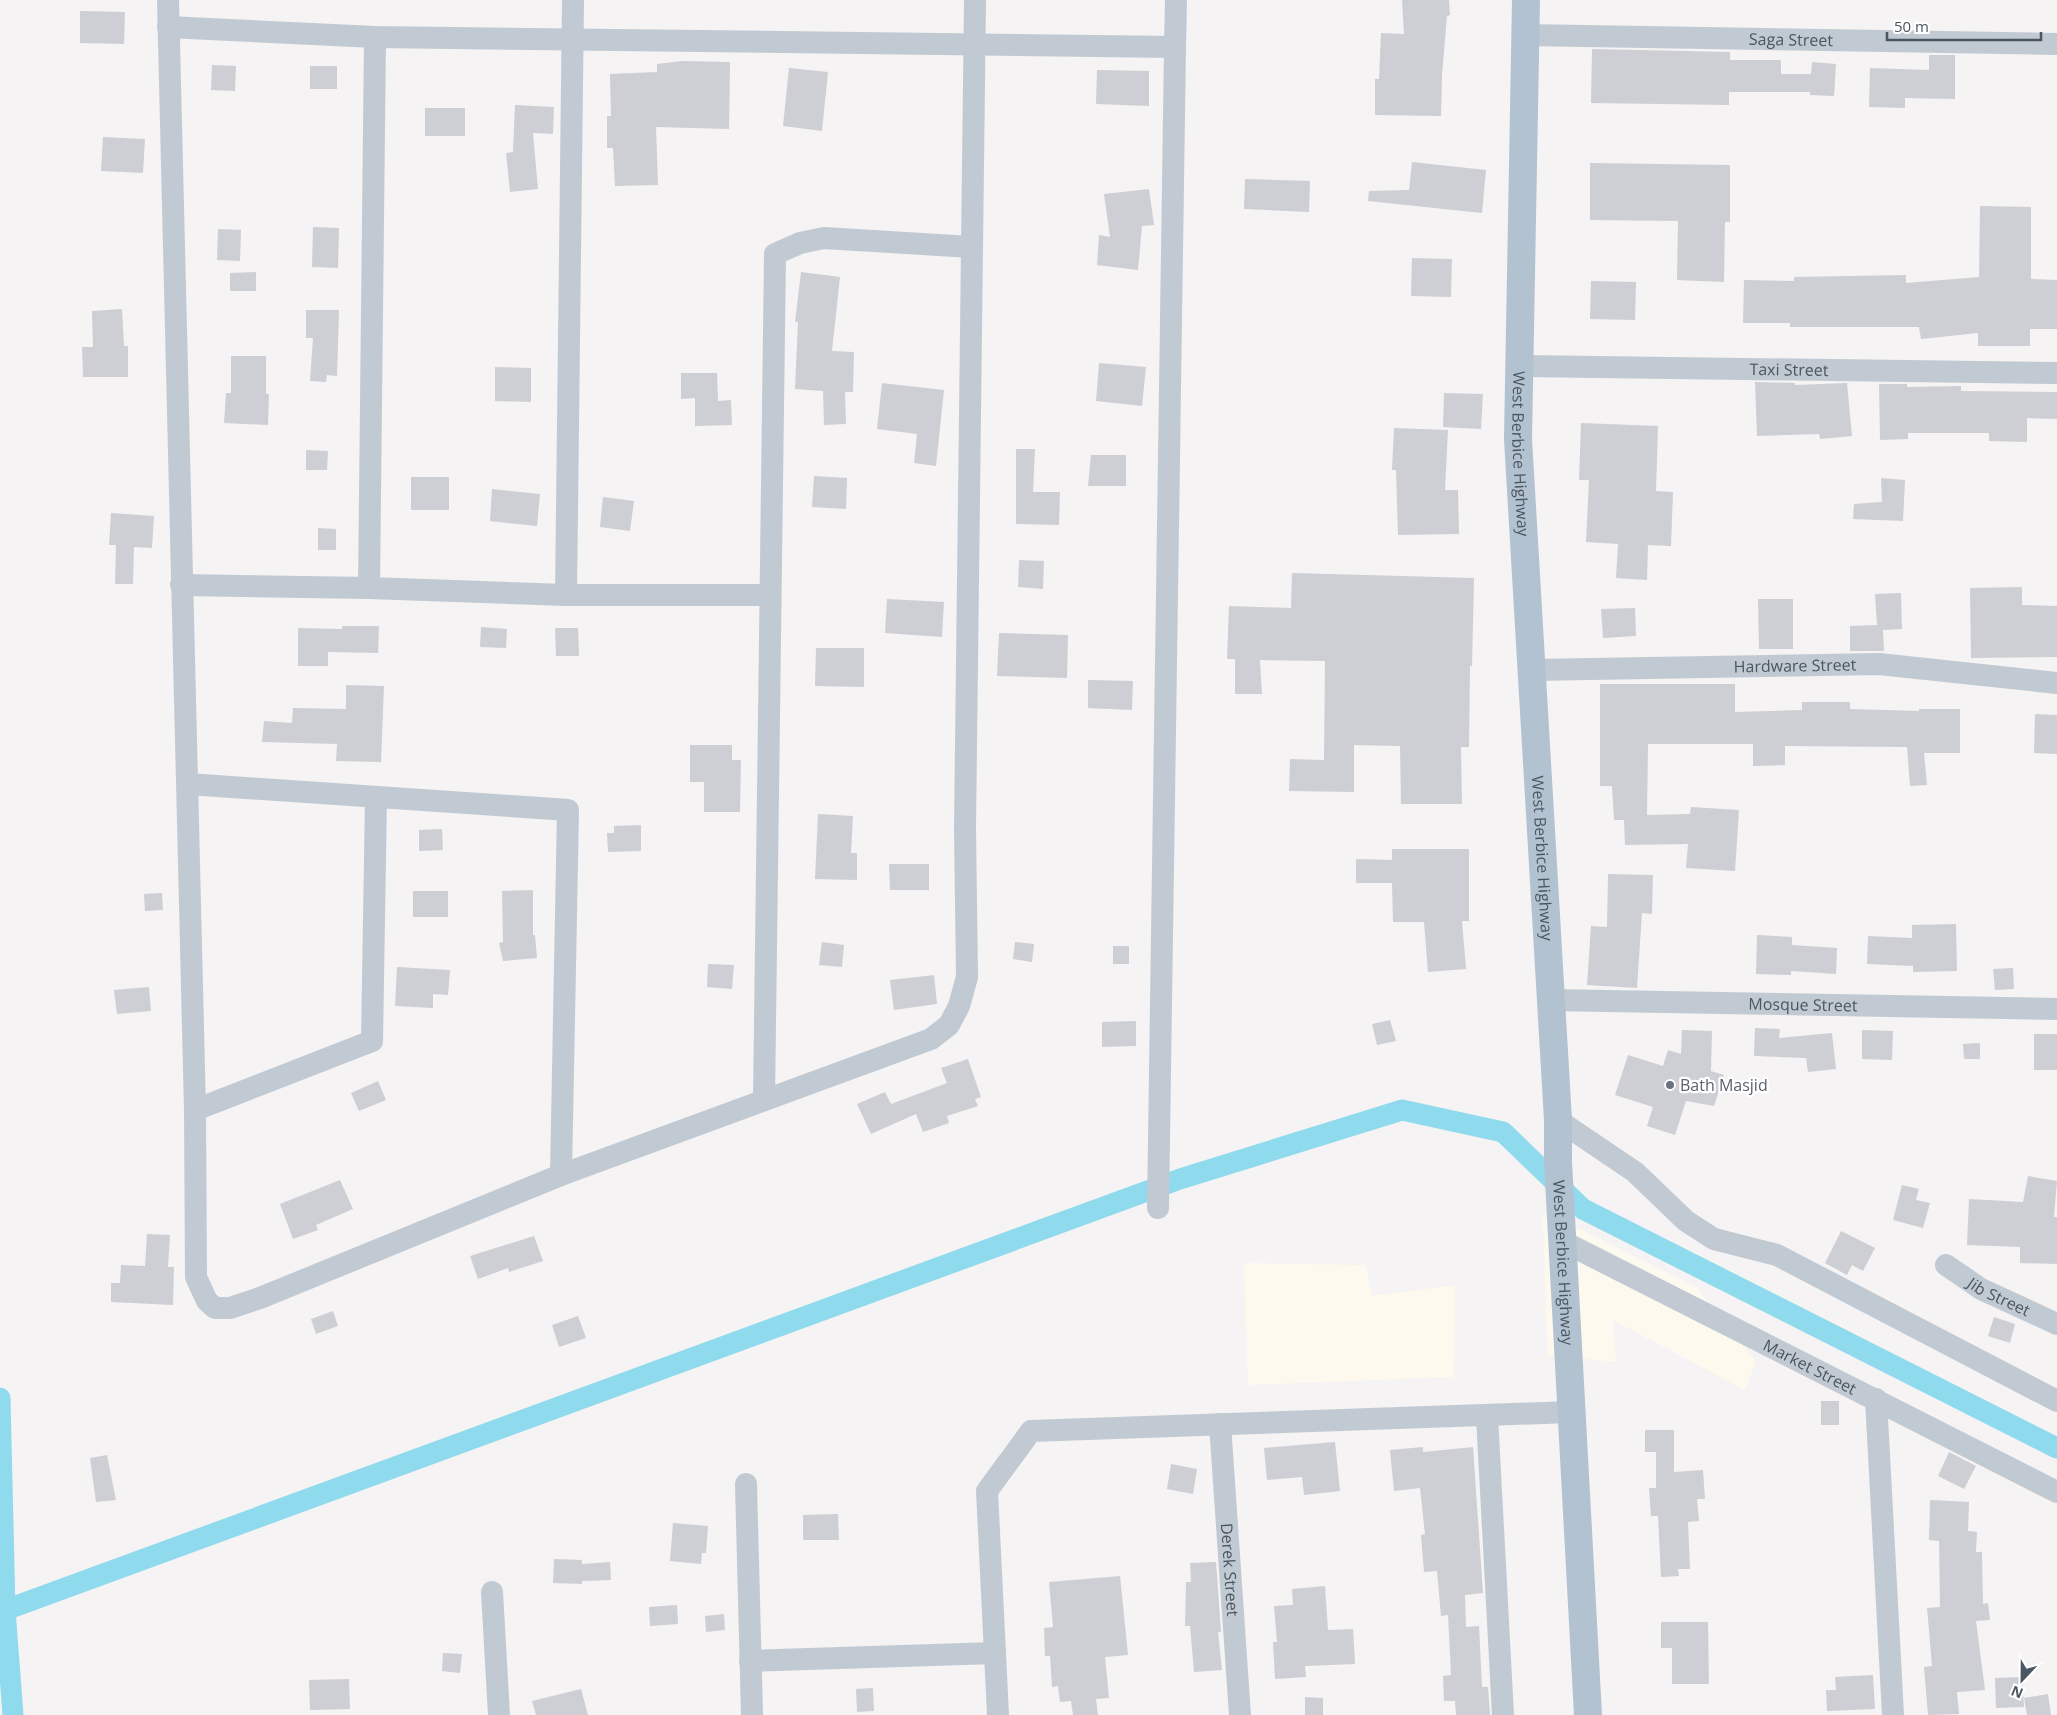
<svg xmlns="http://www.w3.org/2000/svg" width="2057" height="1715" viewBox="0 0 2057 1715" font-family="'Open Sans',sans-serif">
	<rect width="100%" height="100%" fill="#f5f3f3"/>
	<path fill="#fdf9ef" d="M1543,1217L1580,1229L1696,1287L1756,1361L1745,1390L1613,1320L1616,1362L1547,1355Z
		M1244,1263L1366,1265L1372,1296L1455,1285L1454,1377L1248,1385Z"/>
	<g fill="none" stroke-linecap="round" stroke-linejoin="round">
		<path stroke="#90daee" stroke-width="21" d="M0,1398L5,1610L13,1715
			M0,1612L1180,1179L1402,1110L1503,1132L1583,1209L2057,1448"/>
	</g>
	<path fill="#cdcfd5" d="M1402,0H1449L1450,15L1447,16L1442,75L1441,116L1375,115V79H1379L1381,33L1404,34Z
		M80,11L125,12L124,44L80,43Z
		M1592,49L1730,52V60H1781V74H1811L1812,62L1836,64L1834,96L1810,95V92H1729V105L1591,103Z
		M1929,55H1955V99L1905,98V108L1869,107L1870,68L1929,70Z
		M682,61L730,62L729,129L656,127L658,185L615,186L613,148H607V116H611L610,74L657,72V64Z
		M212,65L236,66L235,91L211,90Z
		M310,66H337V89H310Z
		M789,68L828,72L822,131L783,126Z
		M1097,70L1149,71V106L1096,104Z
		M515,105L554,107L553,134L533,133L538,189L510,192L506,153L513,152Z
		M425,108H465V136H425Z
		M103,137L145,139L143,173L101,171Z
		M1412,162L1486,170L1482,213L1368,201L1369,191L1409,190Z
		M1590,163L1730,165V222H1725L1724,282L1677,280L1678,221L1590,220Z
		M1245,179L1310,181L1309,212L1244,209Z
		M1149,189L1154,225L1142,226L1138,270L1097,265L1099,235L1110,237L1104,194Z
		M1980,206L2031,207V279L2057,280V329H2030V346H1978V333L1921,339L1919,327H1790V323H1743L1744,280L1794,281V277L1906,275V283L1979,277Z
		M313,227L339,228L338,268L312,267Z
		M218,229L241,230L240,261L217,260Z
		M1412,258L1452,259L1451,297L1411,296Z
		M256,272V291H230V273Z
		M801,272L840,277L832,351L854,352L853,392H845L846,424L824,425L823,391L795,389L798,322H795Z
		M1591,281L1636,282L1635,320L1590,319Z
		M122,309L124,346H128V377H83L82,347H93L92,311Z
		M306,310H339L337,376L327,375L326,382L310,381L313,338H306Z
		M231,356H266V394H269L268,425L224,423L226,393H231Z
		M1099,363L1146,367L1142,406L1096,401Z
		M495,367L531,368V402L495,401Z
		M681,373H717L718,401L731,400L732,425L695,426V398L681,399Z
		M1755,382L1795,383V385L1847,383L1852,436L1820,439L1819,434L1757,436Z
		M882,383L944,390L936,466L914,463L917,434L877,429Z
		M1879,384H1907V387L1961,386V391L2057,392V419L2027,418V442L1989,441V433H1908V439L1880,440Z
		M1444,393L1483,394L1481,429L1443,427Z
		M1581,423L1658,426L1656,491L1673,492L1671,546L1648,545L1647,580L1616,578L1618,544L1586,542L1589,480H1579Z
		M1394,428L1448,430L1445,490H1458L1459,534L1398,535L1396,470H1392Z
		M1016,449H1035L1033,492H1060L1059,525L1016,524Z
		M306,450L328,451L327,470H306Z
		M1091,455H1126V486H1088Z
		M814,476L847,478L846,509L812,507Z
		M411,477H449V510H411Z
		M1881,478L1905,480L1903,521L1853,519L1854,504L1882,502Z
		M492,489L540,494L537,526L490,521Z
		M603,497L634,501L630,531L600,527Z
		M111,513L154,516L152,548L134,547L133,584H115L116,545H109Z
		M318,528L336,529V550H318Z
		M1019,560L1044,561L1043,589L1018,587Z
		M1292,573L1474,578L1472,666H1470L1469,747H1461L1462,804H1401L1400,746L1354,745V792L1289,791L1290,759L1324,760L1325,661L1260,660L1262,694H1235V659H1227L1229,606L1291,608Z
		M2022,587V605L2057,606V657L1971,658L1970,588Z
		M1901,593L1902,629L1883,630L1884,651H1850V626L1877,625L1875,594Z
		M887,599L944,602L942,637L885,633Z
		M1758,599H1793V649H1759Z
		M1635,608L1636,636L1603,638L1601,609Z
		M342,626H379L378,653L328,652V666H298V628L342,629Z
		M481,627L507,629L506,648L480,647Z
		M555,628H578L579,656H556Z
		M999,633L1068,635L1067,678L997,676Z
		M816,648H864V687L815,686Z
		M1088,680L1133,681L1132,710L1088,708Z
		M1600,684H1735V712L1802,710V702H1850V709L1919,711V709H1960V753H1924L1927,785L1910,786L1907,747L1785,746V765L1753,766V744H1648L1647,815L1690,814L1691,807L1739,810L1735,871L1686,868L1688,844L1625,845L1624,820H1614L1612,786H1600Z
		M346,685L384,686L381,762L336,761L337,744L262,742L264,721L292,723L293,708L346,709Z
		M2035,714L2057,715V754L2034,753Z
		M690,745H732V760H741L740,812H704V782H690Z
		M818,814L853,816L851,853H857V880L815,879Z
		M641,825V851L608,852L607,833H614V826Z
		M442,829L443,850L419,851V830Z
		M1392,849H1469V921H1462L1466,969L1428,972L1424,922H1393L1392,883H1356V859L1392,860Z
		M889,864H929V890H890Z
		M1608,874L1653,875L1652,914L1642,913L1637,988L1587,985L1591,926L1607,927Z
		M533,890V935H535L537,958L503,961L499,943L503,942L502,891Z
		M413,891H448V917H413Z
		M162,893L163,910L145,911L144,894Z
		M1956,924L1957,971L1913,972V966L1867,964L1868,936L1912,938V925Z
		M1757,935L1792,937V945L1837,948L1836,974L1791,971V975L1756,974Z
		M822,942L844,945L842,967L819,965Z
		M1015,942L1034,944L1032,962L1013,959Z
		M1113,946H1129V964H1113Z
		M708,964L734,965L732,989L707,987Z
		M397,967L450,970L448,995L433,994V1008L395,1006Z
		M2013,968L2014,989L1995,990L1993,969Z
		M934,975L937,1004L894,1010L890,980Z
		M149,987L151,1011L117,1014L114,990Z
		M1390,1020L1396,1041L1377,1045L1372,1024Z
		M1136,1021V1046L1102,1047V1022Z
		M1755,1028L1780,1029L1779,1038L1832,1033L1836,1069L1808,1072L1806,1058L1754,1056Z
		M1682,1030L1712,1031L1711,1071L1724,1075L1714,1106L1686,1101L1675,1135L1647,1126L1653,1107L1615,1095L1628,1055L1663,1066L1668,1050L1681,1054Z
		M1862,1030L1893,1031L1892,1060L1862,1059Z
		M2034,1034H2057V1070H2034Z
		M1980,1043V1059H1964L1963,1044Z
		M968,1059L981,1097L975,1099L978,1106L947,1116L949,1123L923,1132L916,1114L871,1134L857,1104L885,1092L891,1104L947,1083L941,1068Z
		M378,1081L386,1100L359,1111L351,1093Z
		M2028,1176L2057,1181L2054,1217H2057V1264L2020,1263V1247L1967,1245L1969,1199L2023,1202Z
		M340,1180L353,1209L316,1225L318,1230L293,1239L280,1204Z
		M1902,1185L1919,1189L1916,1200L1930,1203L1923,1228L1893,1220Z
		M1841,1231L1875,1248L1863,1271L1852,1265L1847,1275L1825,1263Z
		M147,1234L170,1235L168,1267H174L173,1305L111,1302V1283H120L121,1265L145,1266Z
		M534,1236L543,1261L509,1272L508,1268L478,1279L470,1256Z
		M333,1311L338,1326L316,1334L311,1319Z
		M578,1316L586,1338L559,1347L552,1325Z
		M1994,1317L2015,1324L2010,1343L1988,1336Z
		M1821,1401H1839V1425H1821Z
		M1645,1430H1674V1472L1703,1470L1705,1499H1697L1699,1521L1688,1522L1690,1569H1678L1679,1576L1661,1577L1658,1516H1651L1649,1488H1656V1452H1645Z
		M1335,1442L1340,1491L1304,1495L1302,1477L1267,1480L1264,1448Z
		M1423,1447V1452L1473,1447L1483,1593L1465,1595L1466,1627L1479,1626L1482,1687H1488L1490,1715H1456L1455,1701H1444L1443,1676L1451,1675L1448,1615L1441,1616L1437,1571L1424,1572L1421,1535L1425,1534L1420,1488L1394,1491L1390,1450Z
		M1949,1452L1976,1466L1964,1489L1938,1476Z
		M107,1455L116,1500L96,1502L90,1458Z
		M1171,1464L1197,1469L1193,1494L1167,1489Z
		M1930,1500L1969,1502L1968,1531L1977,1532L1976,1552H1982L1983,1604L1988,1603L1990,1620L1976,1621L1985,1690L1957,1692L1959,1714L1928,1715L1924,1667L1932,1666L1927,1608L1940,1607L1939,1541L1929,1540Z
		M838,1514L839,1540H803V1515Z
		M673,1523L708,1526L706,1553H702L701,1564L670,1561Z
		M554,1559L582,1560V1564L610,1562L611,1580L582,1581V1584L553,1583Z
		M1216,1562L1221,1632H1218L1222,1670L1194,1672L1190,1626H1185L1186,1582H1191L1190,1563Z
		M1120,1576L1128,1655L1105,1657L1109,1698L1096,1699L1098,1715H1073L1071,1701L1060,1702L1058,1686L1052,1687L1050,1656H1045L1044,1628L1053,1627L1049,1582Z
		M1325,1586L1328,1630L1353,1629L1355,1664L1305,1666L1306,1677L1275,1679L1273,1642H1277L1274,1606L1293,1605L1292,1589Z
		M677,1605L678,1624L650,1626L649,1607Z
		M724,1614L725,1630L706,1632L705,1616Z
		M1661,1622H1708L1709,1684H1672V1648H1661Z
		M443,1653L462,1654L460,1673L442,1671Z
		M1873,1675L1875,1709L1827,1711L1826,1690H1836L1835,1677Z
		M2022,1677L2024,1707L1996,1708L1995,1678Z
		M349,1679L350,1709L310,1710L309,1680Z
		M873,1688L874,1711L857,1712L856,1689Z
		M581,1689L588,1715H536L532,1701Z
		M2048,1694L2051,1715H2027L2024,1698Z
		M1305,1697L1323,1698V1715H1305Z"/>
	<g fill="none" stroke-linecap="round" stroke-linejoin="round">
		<g stroke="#c1cad2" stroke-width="22">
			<path d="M168,0L195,1110L196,1277L207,1301L215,1308H230L260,1298L561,1175L931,1039L949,1025L959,1006L967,977L965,828L975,0"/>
			<path d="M168,27L375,37L1175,47L1176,0"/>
			<path id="s1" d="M1525,35L2057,44"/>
			<path id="s2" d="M1520,366L2057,373"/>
			<path d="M181,585L369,588L566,595H769"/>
			<path d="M369,588L375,37"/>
			<path d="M566,595L573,0"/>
			<path id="s3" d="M1533,670L1879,664L2057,683"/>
			<path d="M188,784L568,810L561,1175"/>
			<path id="s4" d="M1549,1000L2057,1009"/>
			<path d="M764,1100L775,254L800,243L824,238L971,247"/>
			<path d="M195,1110L372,1041L376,797"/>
			<path d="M1558,1120L1635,1172L1686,1221L1714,1239L1777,1255L2057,1401"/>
			<path d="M1158,1208L1175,47"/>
			<path id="s5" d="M1562,1241L2057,1492"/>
			<path id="s6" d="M1946,1265L1981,1289L2057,1324"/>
			<path d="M1876,1399L1893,1715"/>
			<path d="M1487,1416L1503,1715"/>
			<path id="s7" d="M1220,1424L1240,1715"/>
			<path d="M746,1484L752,1715"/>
			<path d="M492,1592L499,1715"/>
			<path d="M750,1661L995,1653"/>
			<path d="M998,1715L987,1491L1031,1431L1571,1412"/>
		</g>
		<path stroke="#b3c2d1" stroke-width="28" id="s8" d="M1526,0L1518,439L1558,1120V1162L1588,1715"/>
	</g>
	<circle fill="#6b7280" stroke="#fff" stroke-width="2" cx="1670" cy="1085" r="5"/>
	<g text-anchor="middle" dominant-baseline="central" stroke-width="4.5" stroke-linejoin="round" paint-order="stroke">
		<g font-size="16" fill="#4a5661" stroke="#fff">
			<text stroke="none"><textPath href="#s1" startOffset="266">Saga Street</textPath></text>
			<text stroke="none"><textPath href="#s2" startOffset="269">Taxi Street</textPath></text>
			<text stroke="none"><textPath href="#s8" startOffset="454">West Berbice Highway</textPath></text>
			<text stroke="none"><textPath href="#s3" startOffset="262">Hardware Street</textPath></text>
			<text stroke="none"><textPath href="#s8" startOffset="859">West Berbice Highway</textPath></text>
			<text stroke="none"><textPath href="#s4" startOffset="254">Mosque Street</textPath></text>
			<text stroke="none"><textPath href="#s8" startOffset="1264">West Berbice Highway</textPath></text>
			<text stroke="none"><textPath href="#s6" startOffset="62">Jib Street</textPath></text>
			<text stroke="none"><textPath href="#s5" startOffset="278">Market Street</textPath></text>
			<text stroke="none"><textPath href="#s7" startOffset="146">Derek Street</textPath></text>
		</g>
		<g font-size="16" fill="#5b616d" stroke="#fff" text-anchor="start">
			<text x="1680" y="1085">Bath Masjid</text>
		</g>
	</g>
	<g transform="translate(2022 1680) rotate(202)" stroke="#ffffff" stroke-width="4" paint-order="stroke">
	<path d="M0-4L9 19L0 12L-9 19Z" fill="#4a5661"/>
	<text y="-8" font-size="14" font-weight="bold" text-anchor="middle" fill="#4a5661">N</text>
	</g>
	<path d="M1887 32v8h154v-8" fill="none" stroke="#4a5661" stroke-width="2.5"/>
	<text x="1894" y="32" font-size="15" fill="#4a5661" stroke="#ffffff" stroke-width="4" paint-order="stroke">50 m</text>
</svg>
